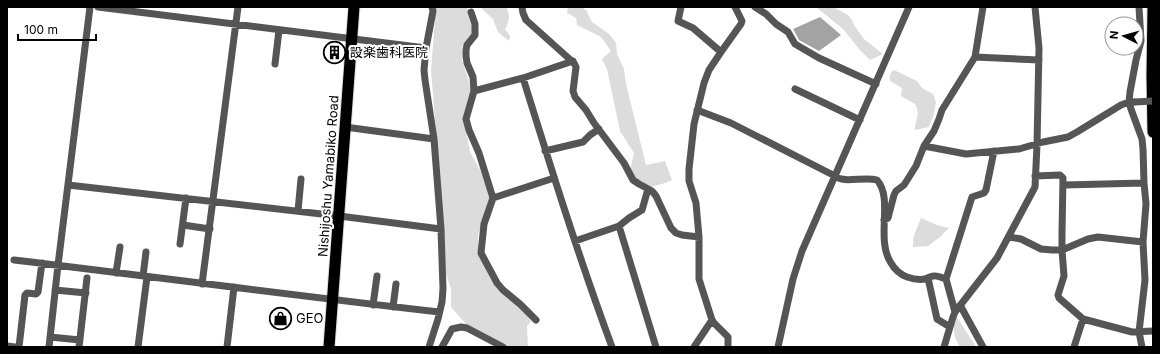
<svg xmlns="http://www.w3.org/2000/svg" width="1160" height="354" viewBox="0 0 1160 354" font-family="Inter,'Noto Sans JP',sans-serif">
	<rect width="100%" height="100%" fill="#fff"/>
	<path fill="#dcdcdc" d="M436,7H468L467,8L472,24V34L462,47V60L472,91L464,119L470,152L488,184L490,196L487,214L478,234V254L493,284L501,293L518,304L531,321L527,326L528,347H495L494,345L470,329L451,307V289L446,274L443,221L431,70Z
		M481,7H506C511,15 509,22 505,29L510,36L509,41L498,32L493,19L482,9Z
		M565,7H581L586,10L592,22L609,34L616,43L617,54L624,69L626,84L646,165L665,161L672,180L665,183L651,187L636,179L630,171L634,153L620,131L607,69L602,59L611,51L601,37L577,25L576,18L567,13L568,9Z
		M816,7H833L848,15L852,20L854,25L864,39L883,54L870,60L860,50L843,29Z
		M894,70L917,81L922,88L933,94L936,102L934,114L929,127L915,130C915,118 921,116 915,104L901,96L902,88L890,81C889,76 890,73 894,70Z
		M921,218L937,225L949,228L940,237L928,246L913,247V238Z
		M955,317H957L976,347H960C953,336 953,330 955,317Z"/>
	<path fill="#a3a3a3" d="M820,17L841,35L819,51L799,40L793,29Z"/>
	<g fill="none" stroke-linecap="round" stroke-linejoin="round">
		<defs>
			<path id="highway" d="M1153,7L1152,76L1153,132
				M329,347L354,7"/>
		</defs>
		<use href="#highway" stroke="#dbdbdb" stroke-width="13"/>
		<path stroke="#555" stroke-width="7" d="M98,7L426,48
			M522,7L523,13L526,20L574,63L576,67L573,91L575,97L586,110L594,123L624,163L633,180L639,184L652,191L656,196L671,228L676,233L682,235L699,237
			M681,7L678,21L693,28L721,52
			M755,7L766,14L776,24L788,32L795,44L819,58L876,84
			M1139,7L1141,41L1136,60L1130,92L1129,102L1131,109L1142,139L1143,149L1144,183L1146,204L1143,242L1145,280L1139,332L1142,347
			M471,12L475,24V35L467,45L466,50V56L467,63L473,77L474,91L466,119L469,130L479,153L493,198L484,224L481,253L497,283L503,290L520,304L536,320
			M975,57L1039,60
			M275,64L279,30
			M523,78C551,168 579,258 612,347
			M795,89L860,120
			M474,91L523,78L573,61
			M697,110L731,123L835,176C844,184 864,176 877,180C894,199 875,239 891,263C895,270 899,274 907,277C913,279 919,280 925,279C928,278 931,276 934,276C937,275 942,278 946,279L955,312
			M345,127L434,139
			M924,146L966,154L1019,149L1043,142L1068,137L1077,132L1121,105L1129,102H1134
			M545,151L583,142L590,135L599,129
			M1035,176L1060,175L1063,178L1062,233V250L1064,276L1058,295L1059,298L1083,319L1132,332L1153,331
			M68,185L339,216L441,229
			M1064,185L1144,183
			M493,198L554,178
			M298,211L301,179
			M884,220L888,218L889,214L894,195L896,191L904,185L916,166L924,146L934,131L939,119L942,110L975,57L983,7
			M183,225L210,229
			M619,226L656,347
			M1009,237L1021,239L1041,249L1052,250H1062L1088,239L1098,237L1143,242
			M575,241L619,226L629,218L642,210L648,189
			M180,244L186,198
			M14,260C156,277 297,296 439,312
			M116,273L120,247
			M143,276L146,252
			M928,278L937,319L950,327
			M946,279L972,197L984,193L986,190L994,151
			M202,284L238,7
			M55,290L86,293
			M373,305L377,276
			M960,305L983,347
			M393,307L396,284
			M50,337L80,340
			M7,346L15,347
			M19,347L25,295L27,293L36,294L38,292L42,263
			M49,347L58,265L90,7
			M79,347L87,278
			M138,347L147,277
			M227,347L234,287
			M429,347L438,319L442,302L443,289L441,229L434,139L425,80L424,70L426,48L433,11L432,7
			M442,347L452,329L461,327L467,328L503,347
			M694,347L712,320
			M728,347V337L714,323L712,320L699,279V237L696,203L689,181V169L694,124L704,83L709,70L721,52L741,24L742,21L735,7
			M778,347L793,279L802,251L909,7
			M944,347L953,317L955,312L997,258L1035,187L1037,145L1039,48L1035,7
			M1074,347L1083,319"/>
		<use href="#highway" stroke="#000" stroke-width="11"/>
		<path stroke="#555" stroke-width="7" d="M1135,102L1153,101"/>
	</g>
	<defs>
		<symbol id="building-ring" viewBox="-11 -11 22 22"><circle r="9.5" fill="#fff" stroke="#000" stroke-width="1.5"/><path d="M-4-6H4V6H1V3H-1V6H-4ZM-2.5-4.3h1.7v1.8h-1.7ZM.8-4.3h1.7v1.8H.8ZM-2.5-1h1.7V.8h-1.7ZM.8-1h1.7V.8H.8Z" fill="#000"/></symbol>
		<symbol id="shop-ring" viewBox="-11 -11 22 22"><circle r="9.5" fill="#fff" stroke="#000" stroke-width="1.5"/><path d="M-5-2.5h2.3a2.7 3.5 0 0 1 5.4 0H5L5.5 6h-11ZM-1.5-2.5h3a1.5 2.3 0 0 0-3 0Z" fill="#000"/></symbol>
	</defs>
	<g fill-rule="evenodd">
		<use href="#building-ring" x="322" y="40" width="25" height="25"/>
		<use href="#shop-ring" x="268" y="306" width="25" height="25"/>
	</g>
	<g text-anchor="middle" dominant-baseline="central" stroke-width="4" stroke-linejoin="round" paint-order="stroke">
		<g font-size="13" fill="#000" stroke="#fff" text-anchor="start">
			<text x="350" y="52">設楽歯科医院</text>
			<text x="296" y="318">GEO</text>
		</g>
		<g font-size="13" fill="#000" stroke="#fff">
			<text transform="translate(328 176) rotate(-86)">Nishijoshu Yamabiko Road</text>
		</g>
	</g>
	<rect width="1160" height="354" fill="none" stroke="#000000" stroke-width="16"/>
	<g transform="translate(1124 36) rotate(276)"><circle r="19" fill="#ffffff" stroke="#999999"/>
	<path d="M0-3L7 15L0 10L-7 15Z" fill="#000000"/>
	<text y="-6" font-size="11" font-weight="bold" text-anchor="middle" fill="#000000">N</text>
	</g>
	<path d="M18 34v6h78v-6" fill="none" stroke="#000000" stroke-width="2"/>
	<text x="24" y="34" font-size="12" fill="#000000" stroke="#ffffff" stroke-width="3" paint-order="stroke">100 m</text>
</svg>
